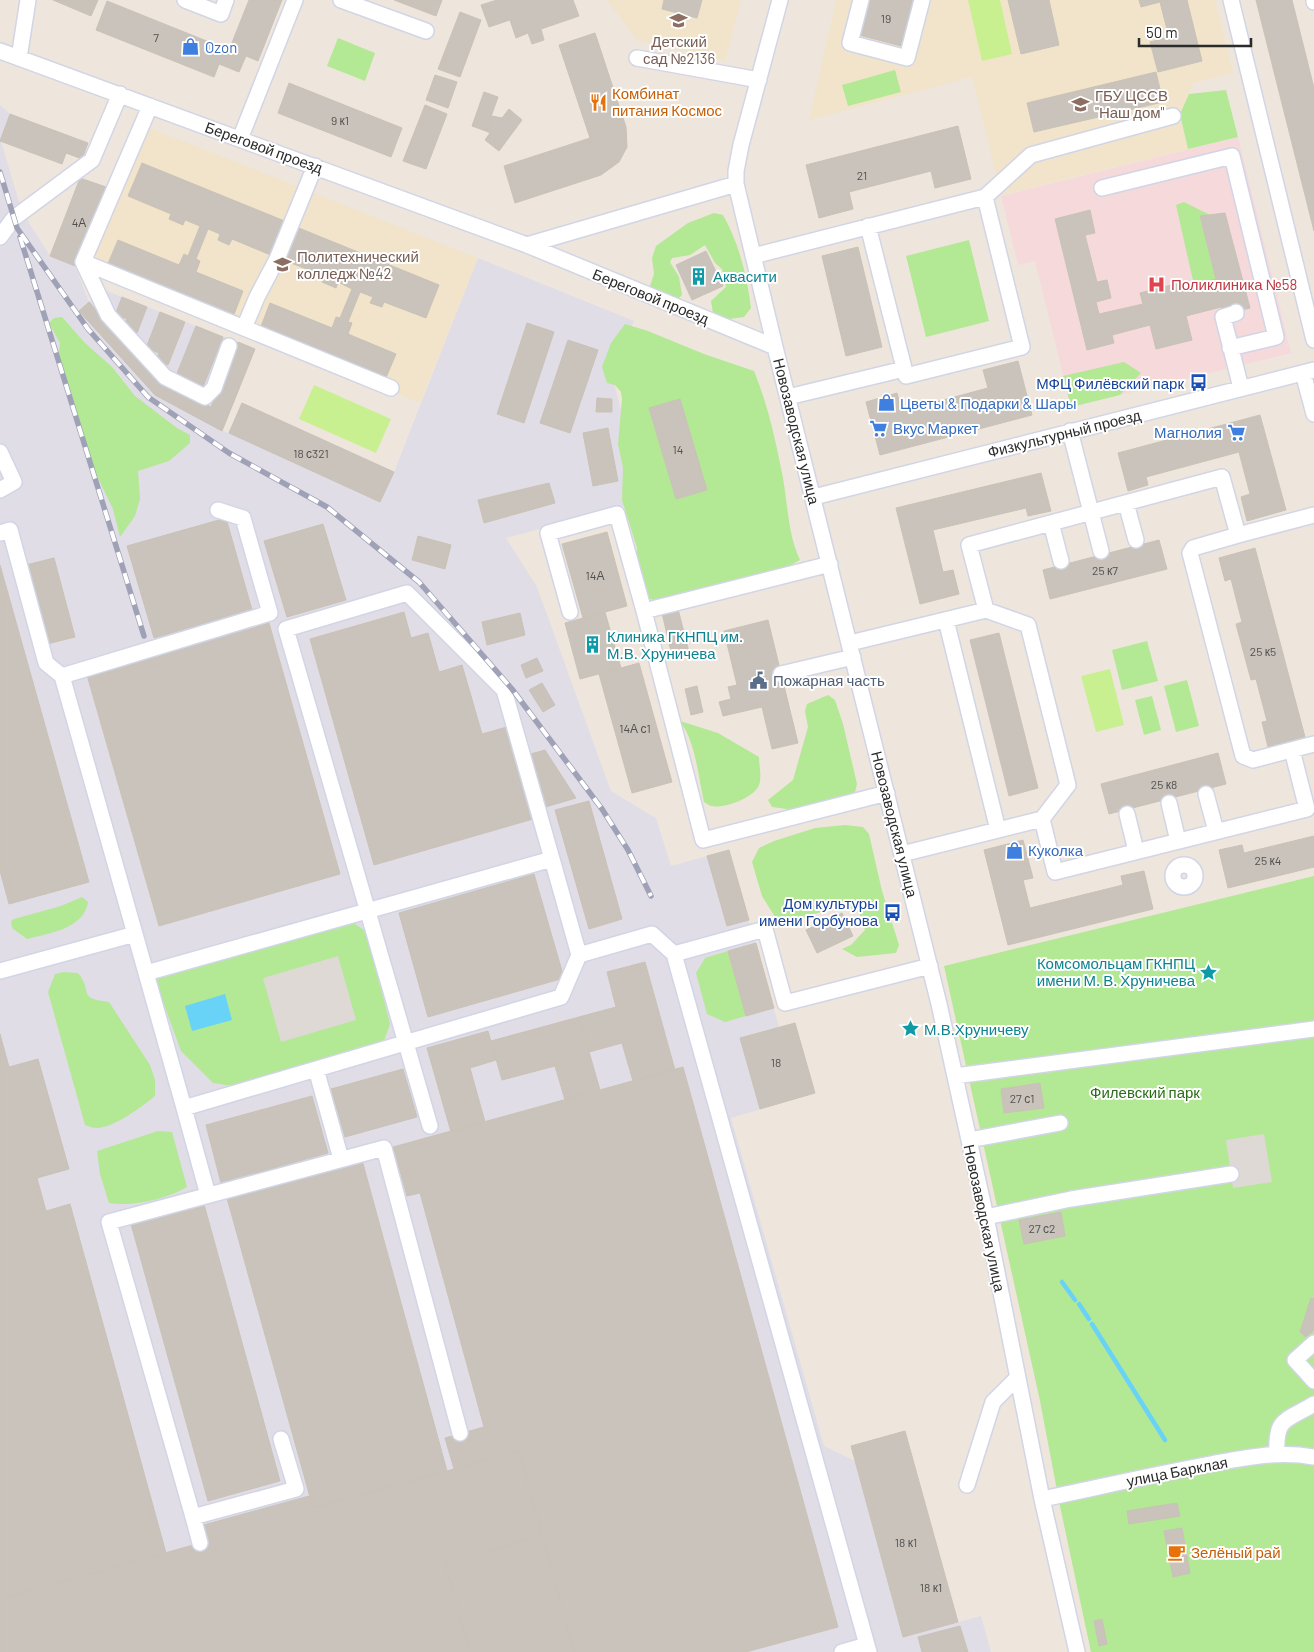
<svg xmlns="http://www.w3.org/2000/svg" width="1314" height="1652" viewBox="0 0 1314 1652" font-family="Barlow,sans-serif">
	<rect width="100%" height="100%" fill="#eee6dc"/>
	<path fill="#e0dde6" d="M0,105L10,114L1,141L22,212L50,256L75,266L89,302L102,289L255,349L222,430L228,433L242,403L394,472L478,258L634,321L612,375L644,501L506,538L537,587L611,791L656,818L671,866L729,850L779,1027L795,1023L815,1093L731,1118L824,1446L855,1461L903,1637L981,1616L991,1652H0Z"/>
	<path fill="#f1e4cb" d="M607,0H741L725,61L636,39Z
		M836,0H1215L1233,73L1194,83L1180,114L1188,149L1001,195L972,77L809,120Z
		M145,126L478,258L420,403L87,271Z"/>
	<path fill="#f5d9db" d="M1238,137L1291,353L1071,407L1035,261L1018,265L1001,196Z"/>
	<path fill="#b3e895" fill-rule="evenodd" d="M338,38L375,53L365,81L327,66Z
		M895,70L901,92L848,106L842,85Z
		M1226,90L1238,137L1188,149L1180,114L1189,94Z
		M1184,202L1210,215L1200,217L1216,279L1194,285L1176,205Z
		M714,213L723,215C739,243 747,276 751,308L744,317L729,319L713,313L711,301L726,287L722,269L715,263L705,245L690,255L672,258L670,262L679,277L682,295L676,301L659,298L650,286L654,274L652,258L656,246L688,223Z
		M969,240L989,321L926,337L906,256Z
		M62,317L85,343L112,367L135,396L177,428L190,435V443L169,461L138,471L140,499L135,516L120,537L113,509L95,472L80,422L61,374L58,359L60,343L49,323L54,318Z
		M625,324L648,331L704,354L754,371C768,405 776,442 783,478C788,507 788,534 800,560L770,576L658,602L643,596L636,565L637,548L622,500L623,468L618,444L622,399L621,392L615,385L607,383L602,367L611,343ZM649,408L707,490L676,499Z
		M1124,362L1141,373L1120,395L1071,407L1063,376Z
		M1147,641L1158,681L1122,690L1112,650Z
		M1187,680L1199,726L1176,732L1164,686Z
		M828,695L835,700L843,724L857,784L855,792L843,802L802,811L772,807L768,800L793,780L808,727L805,711L807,704Z
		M1152,696L1161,730L1144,735L1135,700Z
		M680,721L718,733L759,757C759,766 762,777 759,785C754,798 724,809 711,806C708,805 706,803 704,802C698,776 696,743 680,721Z
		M845,825L863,827L869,834L882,891L899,945L896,953L857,957L842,949L851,945L865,930L860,914L846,905C824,910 798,922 775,917L762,896L752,862L759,848L774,841L815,828Z
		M1314,876V1652H1091L1060,1506L1040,1401L944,966Z
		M82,897L88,902C84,929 49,933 27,939L12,928L11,921L14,919L61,906Z
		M352,922L367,932L390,1024L384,1041L233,1086L213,1083L181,1051L154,977Z
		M728,951L746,1016L725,1022L707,1014L696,973L705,958Z
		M63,972L78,973C94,993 76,998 109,1002L150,1065L155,1080V1096C143,1106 112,1129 96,1128C93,1128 88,1126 85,1125L48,992L55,974Z
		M158,1131L172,1132L187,1187C167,1199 132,1207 109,1203L100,1174L97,1151Z"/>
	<path fill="#c9f090" d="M968,0H1000L1012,54L982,61Z
		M314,385L391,419L376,453L299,419Z
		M1110,669L1124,725L1096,732L1081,676Z"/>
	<path fill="#ded9d4" d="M338,956L356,1020L281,1042L263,978Z
		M1264,1134L1272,1182L1233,1188L1226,1140Z"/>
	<path fill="#68d3f7" d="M225,994L232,1020L192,1031L185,1006Z"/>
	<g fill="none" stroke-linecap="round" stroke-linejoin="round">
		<path stroke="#68d3f7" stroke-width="4.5" d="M1062,1282L1075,1300
			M1079,1304L1089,1319
			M1092,1324L1165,1440"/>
	</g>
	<path fill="#c9c3bc" stroke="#cac2b6" d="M53,0H98L91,16Z
		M249,0H282L258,61L246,56L239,72L219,64L214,77L96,30L107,1L229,50Z
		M394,0H442L436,16Z
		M497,0H573L579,16L541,29L544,40L532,44L528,33L516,38L510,20L489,27L481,5Z
		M664,0H702L697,18L662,9Z
		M868,0H913L901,46L859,35Z
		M1008,0H1049L1059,45L1021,54Z
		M1139,0H1187L1202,61L1158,72L1150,42L1169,37L1160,2L1141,7Z
		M1256,0H1292L1314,88V231Z
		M460,12L481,20L460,77L438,69Z
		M595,33L626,127L627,147L619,162L601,175L515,203L504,166L590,138L559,45Z
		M1156,72L1163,102L1034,132L1027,103Z
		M435,75L457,82L448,108L426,100Z
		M289,83L402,128L391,157L278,113Z
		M484,92L498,97L486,131L472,126Z
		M425,105L447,114L426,169L403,161Z
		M509,109L522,120L499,151L485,140L490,133L486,131L492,116L502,118Z
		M10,114L88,143L82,159L66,153L62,164L0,141Z
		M958,126L971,179L935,188L931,171L849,192L853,209L819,218L806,165Z
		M142,163L287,222L273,256L232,239L229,245L218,240L220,234L208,229L196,259L200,261L196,272L243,291L233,317L107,266L118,240L179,265L184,254L188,256L200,226L185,220L183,225L169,219L171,214L128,196Z
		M80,178L109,188L75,266L50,256Z
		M1090,210L1095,233L1085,235L1097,282L1107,280L1111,298L1096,302L1099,314L1143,304L1140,293L1179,283L1180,288L1216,279L1200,216L1225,213L1250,308L1223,315L1221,307L1186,316L1192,340L1156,349L1150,325L1112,335L1114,343L1087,350L1055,219Z
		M294,226L439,285L426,318L384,302L382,307L370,303L373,297L360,292L348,322L352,323L348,334L396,354L385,380L260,329L270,303L332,328L336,317L340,318L352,289L338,282L336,288L322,282L324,276L281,259Z
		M858,247L882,347L846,356L822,256Z
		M706,251L723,286L692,300L676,265Z
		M122,297L147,307L137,333L124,327L127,319L115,315Z
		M89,302L160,383L211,407L238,342L255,349L222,431L155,395L79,311Z
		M160,312L185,322L168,365L156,360L159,353L146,348Z
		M527,323L554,332L524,423L497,414Z
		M196,326L223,337L203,387L176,376Z
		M568,340L598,350L570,433L540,423Z
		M1018,361L1032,415L880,455L866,402L897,393L902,411L988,388L983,370Z
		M597,398L612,399V412H596Z
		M680,399L707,490L676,499L649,408Z
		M242,403L394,472L380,502L229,433Z
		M1260,415L1286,510L1247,521L1241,497L1250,494L1239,452L1146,477L1148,485L1128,491L1118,453Z
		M608,428L618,481L593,486L583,433Z
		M1041,473L1051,511L1028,516L1026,508L933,530L943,572L953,570L959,594L920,604L896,508Z
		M549,483L555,503L484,523L478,500Z
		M226,518L252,610L154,638L127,546Z
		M323,524L346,600L287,617L264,541Z
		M607,532L627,606L583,618L562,544Z
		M418,536L451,545L445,569L412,560Z
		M1159,540L1167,569L1050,599L1043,570Z
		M1255,548L1305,737L1268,747L1262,722L1267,721L1256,679L1251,680L1236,624L1242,622L1231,579L1225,581L1219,558Z
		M54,558L75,637L47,644L26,565Z
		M0,565L89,882L9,904L0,871Z
		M678,609L689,652L672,656L662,613Z
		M404,612L411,638L428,633L439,672L462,665L482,734L507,727L533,819L374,865L310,639Z
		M605,612L621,668L580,679L565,623Z
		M520,613L525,635L487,645L482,622Z
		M768,620L798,743L772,749L762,707L723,716L719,702L731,699L728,687L737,685L724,631Z
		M269,623L340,874L159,926L87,675Z
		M999,633L1038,788L1009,796L970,640Z
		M537,658L543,671L526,678L521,665Z
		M639,663L672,782L632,793L599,674Z
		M542,683L555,705L543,712L529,690Z
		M697,686L703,712L691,715L685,689Z
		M545,750L576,798L542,808L527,755Z
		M1218,753L1226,784L1109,814L1101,784Z
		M589,801L622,919L589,929L555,810Z
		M1314,836V867L1228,888L1219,850L1242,845L1244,853Z
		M1023,840L1033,878L1023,880L1030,908L1123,885L1121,876L1144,871L1153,909L1008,945L984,850Z
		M729,850L749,920L727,926L707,856Z
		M534,874L564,978L428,1017L399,913Z
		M842,913L853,936L817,953L806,930Z
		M756,943L774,1008L746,1016L728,951Z
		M645,962L675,1070L633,1081L622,1043L589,1052L579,1017L616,1007L607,972Z
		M579,1017L600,1090L565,1100L555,1066L502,1080L491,1041Z
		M795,1023L815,1093L760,1109L740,1038Z
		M488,1031L496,1060L470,1068L485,1122L451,1132L427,1048Z
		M0,1034L9,1067L38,1059L69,1169L37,1178L46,1211L70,1204L166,1553L0,1599Z
		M683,1067L838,1627L746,1652H574L519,1451L454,1469L445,1438L484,1427L420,1193L407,1196L393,1147Z
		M403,1069L417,1117L345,1137L331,1089Z
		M1040,1083L1044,1108L1004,1113L1001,1089Z
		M312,1096L328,1153L221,1183L206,1125Z
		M362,1160L447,1471L313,1508L227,1198Z
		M204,1204L280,1481L208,1501L131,1224Z
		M1061,1212L1065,1236L1024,1244L1019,1220Z
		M1311,1298L1314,1299V1330L1306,1337L1300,1332Z
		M905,1431L958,1622L903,1637L851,1446Z
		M519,1451L542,1536L445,1563L470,1652H0V1599L204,1542L200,1526L309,1496L313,1508Z
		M1177,1503L1180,1516L1129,1524L1127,1511Z
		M1182,1528L1190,1573L1173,1577L1164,1531Z
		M542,1536L574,1652H470L445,1563Z
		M1102,1619L1107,1644L1099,1646L1094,1621Z
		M960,1626L968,1652H922L918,1637Z"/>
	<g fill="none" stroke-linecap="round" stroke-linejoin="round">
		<defs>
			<path id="minor" d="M185,0L221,14L226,0
				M341,0L426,31
				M780,0L741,145L736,171V184L775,347L939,1004L986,1217L1042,1499L1077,1652
				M861,0L850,43L907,58L922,0
				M1231,0L1314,340
				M1314,0V2
				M0,51L527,245L775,347
				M19,58L28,0
				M637,58L759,80
				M150,106L83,262L108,315L165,377L205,397L214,388L229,346
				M240,139L295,0
				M1102,188L1232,156L1276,337L1230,348
				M868,226L906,376L1022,347L985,197
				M0,237L14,218L92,160L120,94
				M527,245L736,184
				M753,256L985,197L1031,155L1173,116
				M83,262L391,388
				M1236,312V313L1223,317L1241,388
				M244,328L257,297L277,259L315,166
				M1303,373L1314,414
				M788,397L904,369
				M1070,431L1101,551
				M0,452L14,482L0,490
				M814,497L1314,370
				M1126,503L1136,540
				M1051,523L1061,561
				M0,533L10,530L46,663L62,676
				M1238,535L1193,548L1190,553L1243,756L1253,760L1314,744
				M830,564L644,611L703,840L887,793
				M986,610L1028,625L1068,785L1042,819
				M570,612L548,533L617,514L644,611
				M946,620L998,830
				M850,643L986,610L969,545L1222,477L1238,535L1314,515
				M781,674L853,657
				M1206,794L1216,831
				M1169,803L1178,841
				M1127,814L1136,851
				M902,854L1042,819L1055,872L1307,809L1292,750
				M1173 876a11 11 0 1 1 22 0a11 11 0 1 1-22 0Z
				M135,934L62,676L270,613L243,518L218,510
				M674,954L765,929L785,1003L930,966
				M0,971L135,934L146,973L552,859L579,955L652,934L674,954L869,1652
				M146,973L184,1108L561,997L579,955
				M316,1069L341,1159
				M955,1076L1314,1029
				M184,1108L208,1195
				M430,1126L286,629L407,593L504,690L552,859
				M969,1140L1060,1123
				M986,1217L1071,1199L1231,1174
				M1314,1343L1295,1360L1314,1381
				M281,1439L296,1489L193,1517L109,1222L384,1148L460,1433
				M1277,1454C1275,1417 1286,1421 1314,1404
				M967,1485L993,1402L1018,1377
				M1042,1499C1095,1488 1147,1476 1200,1466C1237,1459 1276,1450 1314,1457
				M193,1517L200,1543
				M842,1652L867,1645"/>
		</defs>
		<use href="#minor" stroke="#d1d5e5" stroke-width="18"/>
		<use href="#minor" stroke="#fff" stroke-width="15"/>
		<defs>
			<path id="rail" d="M0,172L17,228L88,329L148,397L229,453L327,507L419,582L512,689L602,809L628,850L651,896
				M20,237L144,636"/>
		</defs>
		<use href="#rail" stroke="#9fa2b7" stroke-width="5.5"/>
		<use href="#rail" stroke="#fff" stroke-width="4" stroke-dasharray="11" stroke-linecap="butt"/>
	</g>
	<defs>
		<symbol id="school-bare" viewBox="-9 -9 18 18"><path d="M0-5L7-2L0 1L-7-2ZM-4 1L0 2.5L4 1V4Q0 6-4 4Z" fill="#8d6e63" stroke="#fff" stroke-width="2.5" paint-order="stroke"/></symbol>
		<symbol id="shop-bare" viewBox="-9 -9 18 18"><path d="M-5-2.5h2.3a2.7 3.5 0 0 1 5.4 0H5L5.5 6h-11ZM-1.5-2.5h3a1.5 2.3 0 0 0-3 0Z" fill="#3f7fe0" stroke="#fff" stroke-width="2.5" paint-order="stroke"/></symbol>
		<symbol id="restaurant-bare" viewBox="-9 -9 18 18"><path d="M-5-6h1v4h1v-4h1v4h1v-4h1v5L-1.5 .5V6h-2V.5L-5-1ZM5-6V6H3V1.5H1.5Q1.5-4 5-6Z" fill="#e8710a" stroke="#fff" stroke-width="2.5" paint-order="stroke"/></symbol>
		<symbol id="university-bare" viewBox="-9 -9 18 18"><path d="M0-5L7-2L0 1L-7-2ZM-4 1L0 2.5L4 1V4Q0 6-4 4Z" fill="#8d6e63" stroke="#fff" stroke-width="2.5" paint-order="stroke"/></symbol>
		<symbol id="building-bare" viewBox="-9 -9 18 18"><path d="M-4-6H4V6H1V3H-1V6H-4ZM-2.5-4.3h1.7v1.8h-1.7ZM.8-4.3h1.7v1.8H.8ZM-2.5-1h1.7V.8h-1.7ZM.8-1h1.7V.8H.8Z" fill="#0f9aa8" stroke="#fff" stroke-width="2.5" paint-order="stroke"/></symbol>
		<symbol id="hospital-bare" viewBox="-9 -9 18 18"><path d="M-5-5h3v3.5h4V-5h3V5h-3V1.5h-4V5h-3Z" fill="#e0444e" stroke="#fff" stroke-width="2.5" paint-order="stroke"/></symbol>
		<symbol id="bus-bare" viewBox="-9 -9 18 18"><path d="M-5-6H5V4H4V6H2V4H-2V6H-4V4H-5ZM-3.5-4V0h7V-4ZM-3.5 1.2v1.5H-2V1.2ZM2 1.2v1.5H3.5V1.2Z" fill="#1a4fb4" stroke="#fff" stroke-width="2.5" paint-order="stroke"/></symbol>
		<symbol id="supermarket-bare" viewBox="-9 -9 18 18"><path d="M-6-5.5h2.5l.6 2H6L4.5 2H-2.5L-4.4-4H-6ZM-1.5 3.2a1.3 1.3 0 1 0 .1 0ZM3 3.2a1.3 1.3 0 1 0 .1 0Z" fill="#3f7fe0" stroke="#fff" stroke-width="2.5" paint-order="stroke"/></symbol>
		<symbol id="civic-bare" viewBox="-9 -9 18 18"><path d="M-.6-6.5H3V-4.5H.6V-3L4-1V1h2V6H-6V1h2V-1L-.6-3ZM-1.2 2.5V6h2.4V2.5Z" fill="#5c6f8a" stroke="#fff" stroke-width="2.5" paint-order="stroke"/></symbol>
		<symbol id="sight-bare" viewBox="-9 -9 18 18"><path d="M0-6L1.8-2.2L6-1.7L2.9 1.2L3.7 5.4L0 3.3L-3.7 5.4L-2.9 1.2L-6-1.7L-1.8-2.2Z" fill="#0f9aa8" stroke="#fff" stroke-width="2.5" paint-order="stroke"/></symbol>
		<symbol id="cafe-bare" viewBox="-9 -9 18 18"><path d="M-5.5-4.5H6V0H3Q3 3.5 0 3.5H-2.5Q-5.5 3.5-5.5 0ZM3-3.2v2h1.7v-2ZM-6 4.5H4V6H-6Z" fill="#e8710a" stroke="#fff" stroke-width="2.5" paint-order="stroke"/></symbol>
	</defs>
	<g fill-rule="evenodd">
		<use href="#school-bare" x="666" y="8" width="25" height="25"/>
		<use href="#shop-bare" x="178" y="34" width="25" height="25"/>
		<use href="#restaurant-bare" x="586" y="90" width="25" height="25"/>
		<use href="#school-bare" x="1068" y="92" width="25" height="25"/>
		<use href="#university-bare" x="270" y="252" width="25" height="25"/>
		<use href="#building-bare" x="686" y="264" width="25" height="25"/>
		<use href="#hospital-bare" x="1144" y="272" width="25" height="25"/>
		<use href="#bus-bare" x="1186" y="370" width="25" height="25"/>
		<use href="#shop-bare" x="874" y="390" width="25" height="25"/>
		<use href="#supermarket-bare" x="866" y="416" width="25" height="25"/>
		<use href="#supermarket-bare" x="1224" y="420" width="25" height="25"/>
		<use href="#building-bare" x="580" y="632" width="25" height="25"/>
		<use href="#civic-bare" x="746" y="668" width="25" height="25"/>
		<use href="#shop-bare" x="1002" y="838" width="25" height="25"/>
		<use href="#bus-bare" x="880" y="900" width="25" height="25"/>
		<use href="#sight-bare" x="1196" y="960" width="25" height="25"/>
		<use href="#sight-bare" x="898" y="1016" width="25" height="25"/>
		<use href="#cafe-bare" x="1164" y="1540" width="25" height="25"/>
	</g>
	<g text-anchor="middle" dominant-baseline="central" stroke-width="4" stroke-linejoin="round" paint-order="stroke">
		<g font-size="12" fill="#52514f">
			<text x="886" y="18">19</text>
			<text x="156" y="37">7</text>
			<text x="340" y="120">9 к1</text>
			<text x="862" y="175">21</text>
			<text x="79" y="222">4А</text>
			<text x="678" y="449">14</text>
			<text x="311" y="453">18 с321</text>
			<text x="1105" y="570">25 к7</text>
			<text x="595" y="575">14А</text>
			<text x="1263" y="651">25 к5</text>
			<text x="635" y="728">14А с1</text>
			<text x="1164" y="784">25 к8</text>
			<text x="1268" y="860">25 к4</text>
			<text x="776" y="1062">18</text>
			<text x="1022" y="1098">27 с1</text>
			<text x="1042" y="1228">27 с2</text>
			<text x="906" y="1542">18 к1</text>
			<text x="931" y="1587">18 к1</text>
		</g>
		<g font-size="15" fill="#785e54" stroke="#fff" text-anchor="start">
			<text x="679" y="41" text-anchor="middle">Детский<tspan x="679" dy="17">сад №2136</tspan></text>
			<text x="1095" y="95">ГБУ ЦССВ<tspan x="1095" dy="17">"Наш дом"</tspan></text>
			<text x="297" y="256">Политехнический<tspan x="297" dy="17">колледж №42</tspan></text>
		</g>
		<g font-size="15" fill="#366cbe" stroke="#fff" text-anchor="start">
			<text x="205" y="47">Ozon</text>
			<text x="900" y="403">Цветы &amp; Подарки &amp; Шары</text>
			<text x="893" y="428">Вкус Маркет</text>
			<text x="1222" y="432" text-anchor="end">Магнолия</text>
			<text x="1028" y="850">Куколка</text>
		</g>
		<g font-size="15" fill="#c56008" stroke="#fff" text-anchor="start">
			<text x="612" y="93">Комбинат<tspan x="612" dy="17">питания Космос</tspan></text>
			<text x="1191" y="1552">Зелёный рай</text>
		</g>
		<g font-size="15" fill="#2b2b2b" stroke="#fff">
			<text transform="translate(264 147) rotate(20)">Береговой проезд</text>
			<text transform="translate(651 296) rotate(22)">Береговой проезд</text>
			<text transform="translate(797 431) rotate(76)">Новозаводская улица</text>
			<text transform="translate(1064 433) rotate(-14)">Физкультурный проезд</text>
			<text transform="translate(895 824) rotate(76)">Новозаводская улица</text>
			<text transform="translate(985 1218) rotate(78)">Новозаводская улица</text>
			<text transform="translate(1177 1471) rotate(-11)">улица Барклая</text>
		</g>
		<g font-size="15" fill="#0d838f" stroke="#fff" text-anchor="start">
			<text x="713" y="276">Аквасити</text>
			<text x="607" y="636">Клиника ГКНПЦ им.<tspan x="607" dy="17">М.В. Хруничева</tspan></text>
			<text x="1195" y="963" text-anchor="end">Комсомольцам ГКНПЦ<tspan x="1195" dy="17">имени М. В. Хруничева</tspan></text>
			<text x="924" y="1029">М.В.Хруничеву</text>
		</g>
		<g font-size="15" fill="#be3a42" stroke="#fff" text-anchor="start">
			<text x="1171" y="284">Поликлиника №58</text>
		</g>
		<g font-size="15" fill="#164399" stroke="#fff" text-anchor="end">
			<text x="1184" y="383">МФЦ Филёвский парк</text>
			<text x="878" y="903">Дом культуры<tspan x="878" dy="17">имени Горбунова</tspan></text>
		</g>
		<g font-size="15" fill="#4e5e75" stroke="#fff" text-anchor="start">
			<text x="773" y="680">Пожарная часть</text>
		</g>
		<g font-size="15" fill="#296e15" stroke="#fff">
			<text x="1145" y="1092">Филевский парк</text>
		</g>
	</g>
	<path d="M1139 38v8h112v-8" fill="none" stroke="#2b2b2b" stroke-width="2.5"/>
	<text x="1146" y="38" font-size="15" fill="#2b2b2b" stroke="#ffffff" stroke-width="4" paint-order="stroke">50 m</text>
</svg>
